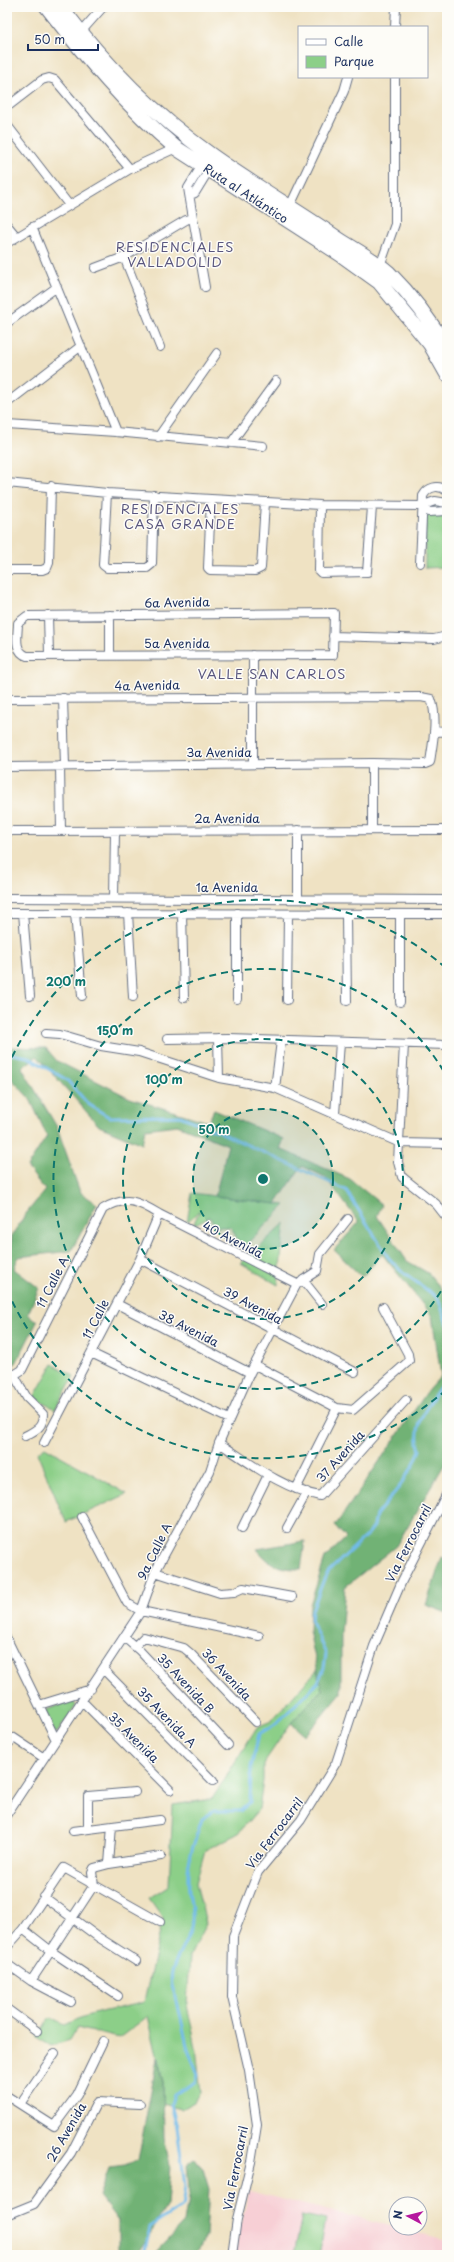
<svg xmlns="http://www.w3.org/2000/svg" width="454" height="2262" viewBox="0 0 454 2262" font-family="'Playpen Sans',sans-serif">
	<rect width="100%" height="100%" fill="#fdfcf7"/>
	<filter id="ink" filterUnits="userSpaceOnUse"><feTurbulence type="fractalNoise" baseFrequency=".025" numOctaves="2"/><feDisplacementMap in="SourceGraphic" scale="8" xChannelSelector="R" yChannelSelector="G"/><feConvolveMatrix kernelMatrix="1 2 1 2 8 2 1 2 1" color-interpolation-filters="sRGB"/></filter>
	<filter id="wash" filterUnits="userSpaceOnUse"><feTurbulence type="fractalNoise" baseFrequency=".012" numOctaves="4" result="noise"/><feDisplacementMap in="SourceGraphic" scale="16" xChannelSelector="R" yChannelSelector="G"/><feGaussianBlur stdDeviation="0.9" result="paint"/><feColorMatrix in="noise" values="0 0 0 0 0 0 0 0 0 0 0 0 0 0 0 0 0 1.4 0 .05"/><feComposite in="paint" operator="in"/></filter>
	<g filter="url(#wash)">
		<rect width="100%" height="100%" fill="#efe2c3"/>
		<path fill="#f7cfd5" d="M249,2191L447,2240V2255H234Z"/>
		<path fill="#8ccf88" stroke="#547f73" d="M425,506L447,507V567L425,568Z
			M192,1193L285,1205L242,1249L231,1227H217L209,1217L193,1225L200,1210L187,1222Z
			M285,1223L278,1285L241,1263Z
			M53,1364L74,1376L55,1410L34,1397Z
			M45,1447L127,1494L66,1522L37,1453Z
			M317,1670L322,1690L291,1723L263,1764V1781L259,1809L237,1834L205,1850L196,1883L206,1923L190,1956L187,2005L196,2047L201,2093L194,2102L181,2109L163,2104V2082L148,2016L119,2038L77,2028L70,2040L51,2046L36,2037L50,2018L64,2025C88,2012 117,2010 144,2002L163,1918L149,1898L169,1885L173,1805L212,1799L257,1727L271,1721Z
			M73,1701L76,1706L57,1733L54,1732L45,1710Z
			M302,2215L326,2220L319,2255H294Z"/>
		<path fill="#71b274" stroke="#467069" d="M7,1047L46,1048L57,1061L130,1098L208,1122L214,1110L284,1139L280,1149L350,1179L382,1205L377,1216L407,1261L428,1273L447,1295V1460L396,1546L345,1587L341,1634V1693L305,1736L291,1723L322,1690L309,1631L310,1605L325,1558L346,1538L335,1526L429,1389L441,1376L432,1316L382,1254L362,1277L334,1250L359,1222L325,1177L302,1166L276,1204L215,1196L228,1145L177,1125L145,1129L142,1144L99,1126L37,1056L22,1068L57,1127L80,1192L97,1204L71,1251L18,1257L14,1269L39,1288L28,1314L37,1322L16,1363L7,1369V1266H9L12,1235L25,1215L45,1190L27,1167L47,1136L30,1099L7,1074Z
			M305,1541L301,1569C279,1569 271,1566 257,1549Z
			M442,1557L447,1559V1613L426,1605Z
			M157,2059L163,2082L164,2137L170,2166L167,2205L140,2251V2255H118V2221L99,2196L109,2168L125,2166L138,2160Z
			M195,2158L203,2169L209,2189L206,2236L196,2255H154L184,2223L189,2191L187,2164Z"/>
		<g fill="none" stroke-linecap="round" stroke-linejoin="round">
			<path stroke="#71bbea" stroke-width="3" d="M7,1053L28,1057L67,1080L88,1104L109,1117L180,1116L217,1131L346,1190L388,1257L400,1270L438,1298L447,1323
				M144,2255L150,2227L182,2206L185,2187L177,2127L171,2105L174,2095L196,2082L198,2074L188,2050L176,1996C162,1972 183,1953 190,1931C196,1914 188,1896 188,1879C187,1859 196,1838 202,1819L214,1811H240L250,1802L251,1767L259,1734L277,1723L318,1682L324,1668L326,1654L311,1621L312,1610L324,1579L329,1571L368,1534L374,1526L376,1515L400,1486L413,1466L420,1450C411,1425 429,1404 442,1384L447,1382"/>
		</g>
	</g>
	<g filter="url(#ink)">
		<g fill="none" stroke-linecap="round" stroke-linejoin="round">
			<defs>
				<path id="street" d="M395,27L396,7
					M80,33L103,7
					M7,107L42,80L49,78L55,80L130,169
					M7,125L69,205
					M190,195L195,193L209,170
					M290,206L344,91L348,77
					M193,218L205,287
					M7,225L16,236
					M32,227L116,432
					M7,243L130,169L176,148
					M124,257L160,347
					M380,266L395,224V77
					M95,268L124,257L186,220L193,218L188,188L202,165
					M7,323L57,287
					M7,403L81,346
					M7,425L116,432L263,446
					M158,437L217,353
					M231,443L276,381
					M7,483L107,493L211,499L320,505L421,506L435,501L447,503
					M107,493L103,565L107,568H147L152,564L154,495
					M211,499L208,568L210,570L255,571L261,568L265,502
					M320,505L319,571L321,573L367,572L372,507
					M421,506L429,512L447,511
					M420,563L423,496C428,487 438,484 447,491
					M7,570H42L47,568L49,563L51,486
					M334,613L333,655L27,656C13,651 18,635 18,623L27,616Z
					M48,615L49,655
					M333,636L434,639L447,636
					M110,655V615
					M63,698L65,766
					M7,699L421,697L431,699C438,718 433,742 430,762L425,764L372,763L7,767
					M434,731L447,732
					M372,763V830
					M253,764V655
					M60,766L61,831
					M7,831L447,830
					M7,898L447,900
					M114,898L115,831
					M298,899V830
					M7,913L447,914
					M23,913L30,996
					M75,913L82,996
					M128,913L133,997
					M182,913L184,998
					M237,913V999
					M346,914L347,1001
					M287,1000L288,914
					M400,1002V914
					M46,1033L60,1034L101,1046L139,1052L219,1078L275,1088L400,1143L447,1144
					M218,1038L219,1078
					M167,1039L228,1038L447,1045
					M404,1044L398,1162L402,1177L436,1204L447,1218
					M275,1088L281,1041
					M335,1114L340,1042
					M159,1214L297,1284
					M140,1259L355,1372
					M303,1280L317,1271L320,1254L348,1219
					M300,1283L303,1280L322,1304
					M117,1304L250,1373
					M91,1353L229,1419
					M255,1365L337,1408L353,1410L409,1361L408,1354L383,1307
					M7,1370L14,1375L27,1398L43,1414C43,1428 36,1430 25,1436
					M14,1375L22,1370L103,1209C126,1195 138,1201 159,1214L140,1259L44,1443
					M219,1443C250,1463 283,1489 320,1496L406,1400
					M296,1489L337,1408
					M82,1517L127,1603L141,1611L259,1636
					M242,1528L268,1475
					M287,1528L307,1492
					M155,1572L220,1593L234,1592L243,1588L292,1597
					M125,1638L140,1651L228,1745
					M7,1639L56,1740
					M135,1646L144,1637L184,1648L190,1653L256,1722
					M104,1670L213,1781
					M82,1701L170,1790
					M39,1705L91,1689
					M7,1745L14,1738L44,1758
					M7,1814L141,1611L155,1572L210,1471L219,1443L250,1373L297,1284
					M88,1829V1796L135,1792
					M73,1831L160,1820
					M109,1864L112,1826
					M44,1897L98,1937L136,1961
					M23,1929L51,1951L118,1996
					M7,1947L23,1929L64,1868L160,1922
					M7,1964L31,1981L71,2002
					M31,1981L94,1885L92,1872L94,1868L109,1864L161,1856
					M7,2009L37,2031
					M7,2096L54,2126L77,2095L103,2041
					M20,2104L55,2053
					M7,2215L34,2204L71,2153L97,2102L140,2104
					M232,2255L237,2219L251,2162L257,2125L249,2070L232,1997L233,1936L258,1872L301,1820L336,1763L374,1646L402,1581L447,1493"/>
				<path id="highway" d="M47,7C86,57 127,107 176,148L340,254L379,282L430,344L447,374
					M61,7C105,65 152,113 211,155C253,185 298,211 340,240C356,250 374,260 388,272C411,295 431,321 447,349"/>
			</defs>
			<use href="#street" stroke="#656e81" stroke-width="10"/>
			<use href="#highway" stroke="#656e81" stroke-width="16"/>
			<use href="#street" stroke="#fff" stroke-width="8"/>
			<use href="#highway" stroke="#fff" stroke-width="14"/>
		</g>
	</g>
	<circle cx="263" cy="1179" r="70" fill="#0f766e" fill-opacity=".12"/>
	<g fill="none" stroke="#0f766e" stroke-width="2" stroke-dasharray="7 5">
		<circle cx="263" cy="1179" r="70"/>
		<circle cx="263" cy="1179" r="140"/>
		<path d="M447 1281A210 210 0 1 1 447 1077"/>
		<path d="M446 1390A279 279 0 0 1 7 1290M7 1068A279 279 0 0 1 446 968"/>
	</g>
	<g text-anchor="middle" dominant-baseline="central" stroke-width="3" stroke-linejoin="round" paint-order="stroke">
		<g font-size="12" fill="#1b2f5e" stroke="#fdfcf7">
			<text transform="translate(246 193) rotate(33)">Ruta al Atlántico</text>
			<text transform="translate(177 602) rotate(-1)">6a Avenida</text>
			<text x="177" y="643">5a Avenida</text>
			<text transform="translate(147 685) rotate(-1)">4a Avenida</text>
			<text x="219" y="752">3a Avenida</text>
			<text x="227" y="818">2a Avenida</text>
			<text x="227" y="887">1a Avenida</text>
			<text transform="translate(233 1239) rotate(27)">40 Avenida</text>
			<text transform="translate(52 1282) rotate(-63)">11 Calle A</text>
			<text transform="translate(253 1305) rotate(28)">39 Avenida</text>
			<text transform="translate(95 1319) rotate(-63)">11 Calle</text>
			<text transform="translate(189 1328) rotate(27)">38 Avenida</text>
			<text transform="translate(340 1456) rotate(-48)">37 Avenida</text>
			<text transform="translate(408 1543) rotate(-63)">Via Ferrocarril</text>
			<text transform="translate(154 1551) rotate(-64)">9a Calle A</text>
			<text transform="translate(227 1674) rotate(47)">36 Avenida</text>
			<text transform="translate(186 1683) rotate(47)">35 Avenida B</text>
			<text transform="translate(167 1717) rotate(46)">35 Avenida A</text>
			<text transform="translate(134 1737) rotate(45)">35 Avenida</text>
			<text transform="translate(274 1833) rotate(-53)">Via Ferrocarril</text>
			<text transform="translate(66 2132) rotate(-60)">26 Avenida</text>
			<text transform="translate(235 2168) rotate(-79)">Via Ferrocarril</text>
		</g>
		<g font-size="13" letter-spacing="1" fill="#5a577f" stroke="#fdfcf7">
			<text x="175" y="246">RESIDENCIALES<tspan x="175" dy="15">VALLADOLID</tspan></text>
			<text x="180" y="508">RESIDENCIALES<tspan x="180" dy="15">CASA GRANDE</tspan></text>
			<text x="272" y="673">VALLE SAN CARLOS</text>
		</g>
	</g>
	<circle cx="263" cy="1179" r="6" fill="#0f766e" stroke="#fdfcf7" stroke-width="2"/>
	<g font-size="12" text-anchor="middle" font-weight="bold" fill="#0f766e" stroke="#fdfcf7" stroke-width="3" stroke-linejoin="round" paint-order="stroke">
		<text x="66" y="986">200 m</text>
		<text x="115" y="1035">150 m</text>
		<text x="164" y="1084">100 m</text>
		<text x="214" y="1134">50 m</text>
	</g>
	<rect width="454" height="2262" fill="none" stroke="#fdfcf7" stroke-width="24"/>
	<rect x="298" y="26" width="130" height="52" fill="#fdfcf7" stroke="#a3aaba"/>
	<rect x="306" y="39" width="20" height="6" fill="#ffffff" stroke="#a3aaba"/>
	<text x="334" y="46" font-size="12" fill="#1b2f5e">Calle</text>
	<rect x="306" y="56" width="20" height="12" fill="#8ccf88" stroke="#a3aaba"/>
	<text x="334" y="66" font-size="12" fill="#1b2f5e">Parque</text>
	<g transform="translate(408 2216) rotate(277)"><circle r="19" fill="#fdfcf7" stroke="#a3aaba"/>
	<path d="M0-3L7 15L0 10L-7 15Z" fill="#b5179e"/>
	<text y="-6" font-size="11" font-weight="bold" text-anchor="middle" fill="#1b2f5e">N</text>
	</g>
	<path d="M28 44v6h70v-6" fill="none" stroke="#1b2f5e" stroke-width="2"/>
	<text x="34" y="44" font-size="12" fill="#1b2f5e" stroke="#fdfcf7" stroke-width="3" paint-order="stroke">50 m</text>
</svg>
